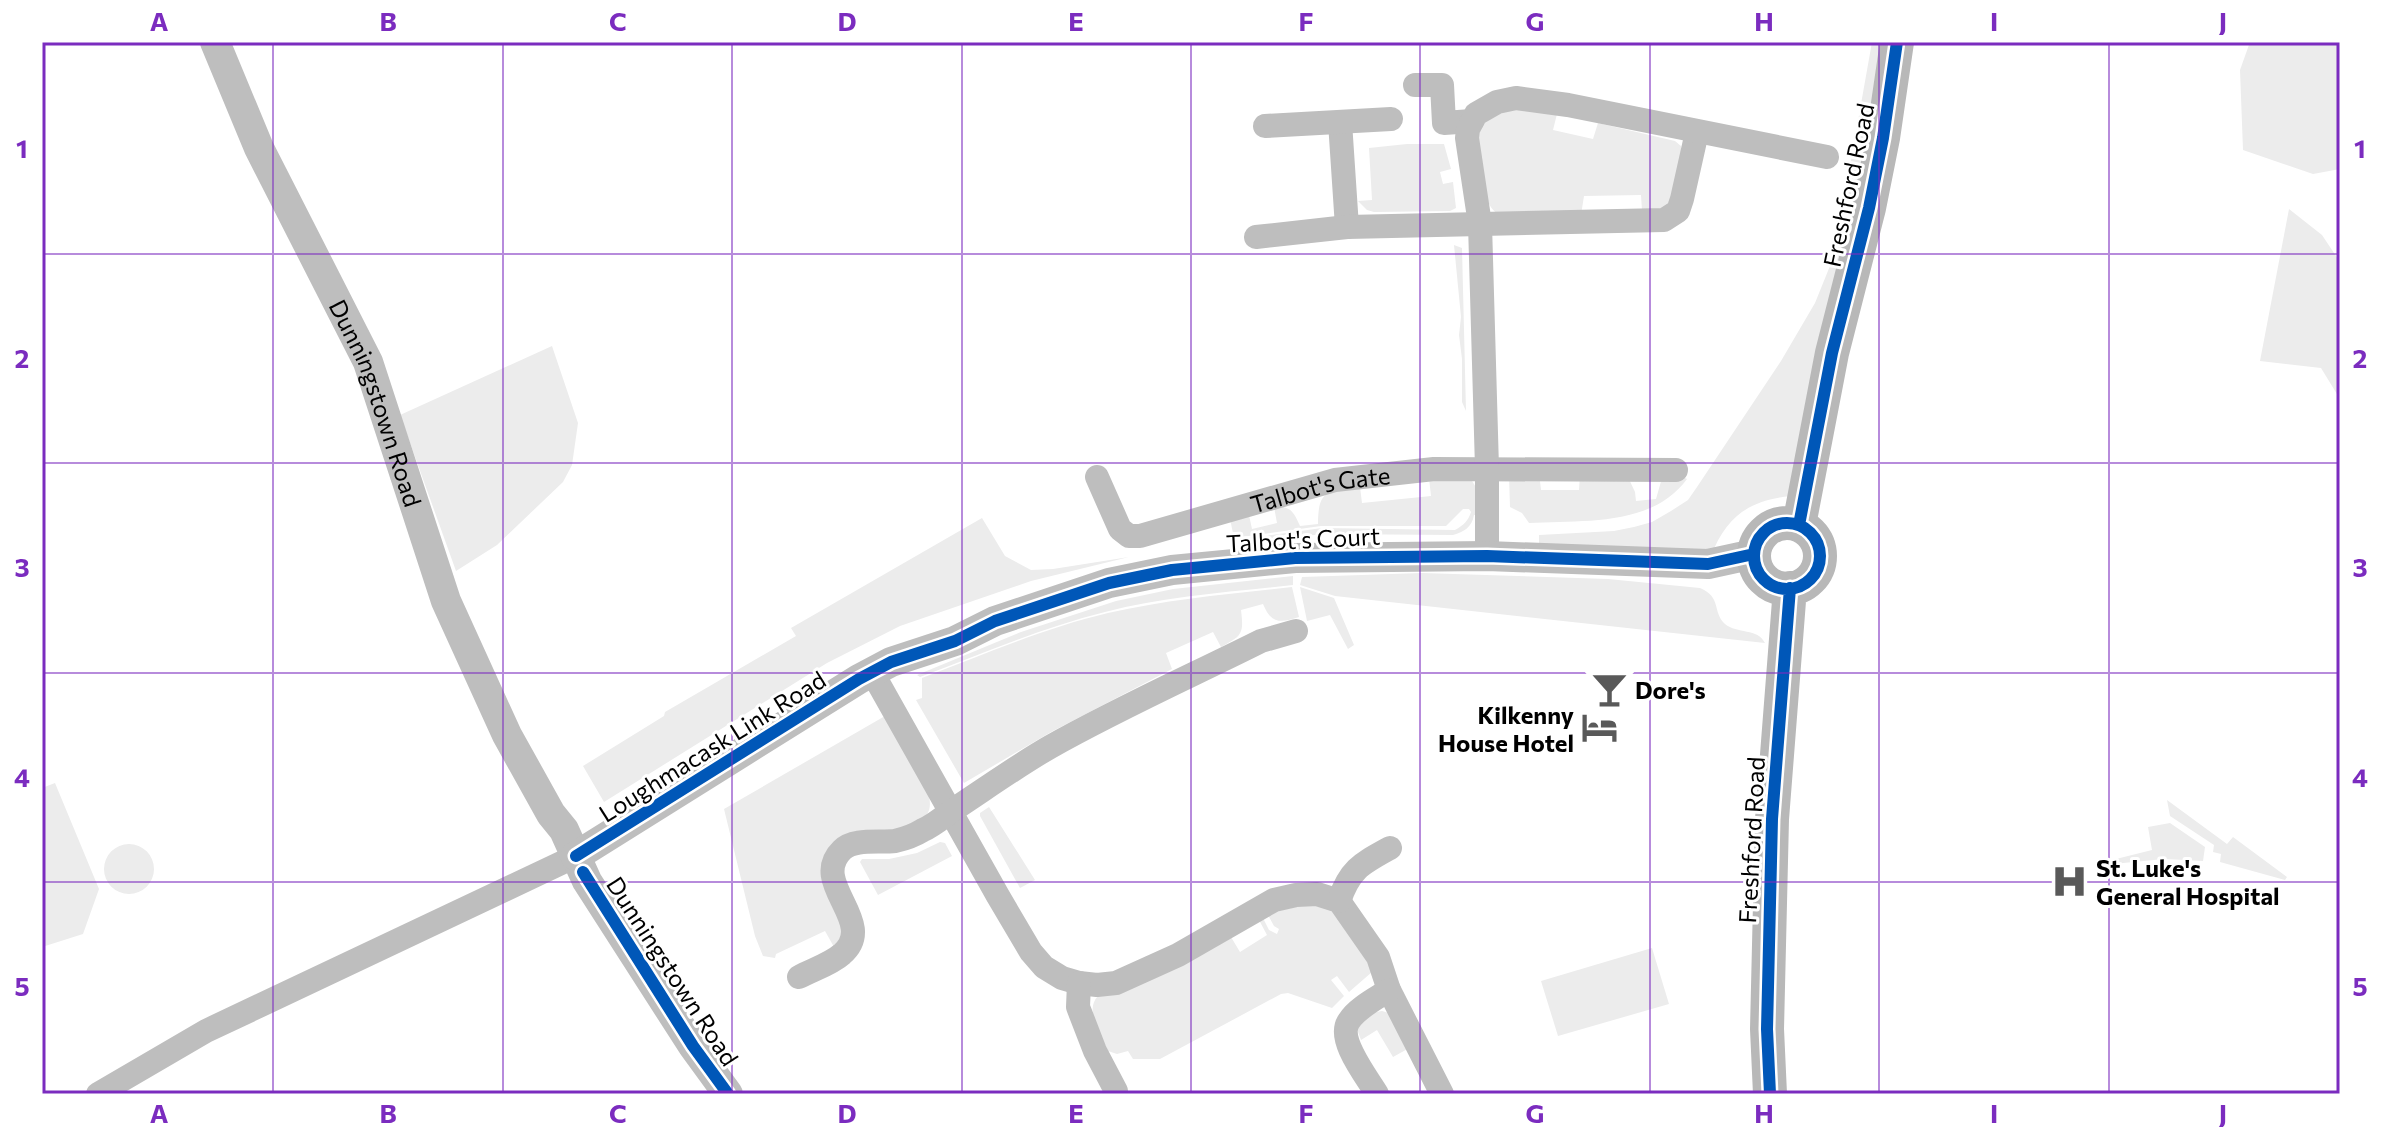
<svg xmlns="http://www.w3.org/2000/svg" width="2382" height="1136" viewBox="0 0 2382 1136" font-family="Commissioner,sans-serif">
	<rect width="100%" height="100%" fill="#fff"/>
	<path fill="#ececec" d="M1872,42H1886L1852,228L1791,496C1749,500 1726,517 1711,556L1539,546V535L1614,531L1634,527L1652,522L1671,511L1688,500L1697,487L1781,361L1815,303L1834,256Z
		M2250,42H2340V169L2313,174L2243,150L2240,70Z
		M1519,109L1557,114L1553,130L1593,139L1598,123L1675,141L1681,146C1683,164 1676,194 1665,208L1642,211L1641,195L1584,196L1581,215L1498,214C1492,210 1489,205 1487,199C1482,184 1473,133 1483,122C1492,112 1507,112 1519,109Z
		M1407,144H1444L1451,169L1440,172L1443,184L1453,182L1456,208L1450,211L1374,212L1367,210L1358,201L1372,200L1369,148Z
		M2289,209L2322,235L2340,262V399L2321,368L2260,361Z
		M1454,245L1462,248L1466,411L1462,402V359L1459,335L1461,317Z
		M552,346L578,423L572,465L563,482L497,545L456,571L400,415Z
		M1539,473L1541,490H1579L1580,474L1628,477L1635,492L1636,501L1656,499L1662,478L1679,475L1687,479C1652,527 1583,520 1529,523L1522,513L1510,507L1509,476Z
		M1429,478L1472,481L1477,489L1478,515H1474C1472,527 1464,532 1453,535L1323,534L1281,539L1235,540L1322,528L1455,530C1464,525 1468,521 1471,512L1469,509H1463L1446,526H1321L1234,538L1230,519L1249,515L1252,529L1277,523L1274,507C1290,505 1294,512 1300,526L1318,524C1318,488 1329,491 1360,487L1362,503L1431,496Z
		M982,518L1005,556L1031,570L1053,569L1129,557L1031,581L900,626L827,663L604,802L583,766L664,716L665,712L796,636L791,628Z
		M1422,573L1608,579L1700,588C1722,597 1712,612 1725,624C1737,634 1758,628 1765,643L1335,596L1300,585L1302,577Z
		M1293,576V585C1230,592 1166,596 1105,612C1041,628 981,654 920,677L917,675L1021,632L1116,601L1173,589Z
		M1292,587L1299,617C1281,623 1271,624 1263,604L1241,610C1244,634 1242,636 1221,647L1213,632L1166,653L1172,669L1051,732L964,783L916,700L922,698V678C983,655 1044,628 1108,613C1169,599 1230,594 1292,587Z
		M1300,587L1334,598L1354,645L1348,649L1330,615L1307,621Z
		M885,716L929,795C930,801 931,809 927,814C912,832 864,835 842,838L845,932L834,947L825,931L776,954L775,958L763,956L755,936L724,809Z
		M55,783L99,889L83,934L42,947V788Z
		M2167,800L2227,844L2233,837L2287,877L2285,880L2220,862L2221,854L2213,852L2214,845L2170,816Z
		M989,807L1035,880L1020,888L980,816V813Z
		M2170,823L2205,847L2203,861L2164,859L2113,864L2112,860L2152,850L2148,827Z
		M940,842L945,843L952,856L878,895L860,862L862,859H889L917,853Z
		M104 869a25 25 0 1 1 50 0a25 25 0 1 1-50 0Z
		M1290,904L1335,907L1369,963L1372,972L1349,992L1337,976L1331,980L1344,996L1332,1008L1288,993L1281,994L1160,1059H1133L1128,1051L1117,1054L1108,1051C1101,1035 1084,1010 1098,996L1231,937L1240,952L1267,935L1259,920L1263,918L1269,930L1277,934L1279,929L1274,926L1268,915Z
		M1652,948L1669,1004L1558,1036L1541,981Z
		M1382,1011L1392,1014L1411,1047L1393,1057L1377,1030L1361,1040L1357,1029L1370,1013Z"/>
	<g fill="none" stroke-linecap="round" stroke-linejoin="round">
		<g stroke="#bebebe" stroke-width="24">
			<path d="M1415,85H1442L1444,123L1472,121"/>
			<path d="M1340,122L1347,227"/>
			<path d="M1265,126L1391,119"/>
			<path d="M1256,237L1347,227L1664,220L1678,211L1682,199L1697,132"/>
			<path id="s1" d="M1097,477L1120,529L1129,536H1140L1335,480L1434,469L1676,470"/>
			<path d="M1487,556V468L1480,224L1467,138L1468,129L1476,114L1497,102L1516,98L1568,105L1827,157"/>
			<path d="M872,672L998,896L1031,952L1044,967L1062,978L1079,983L1097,985L1116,983L1178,955L1274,900L1296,895L1317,894L1339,901L1378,957L1389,990L1442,1094"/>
			<path d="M1339,901C1350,869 1361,864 1390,848"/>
			<path d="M799,977C812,970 831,964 842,954C879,922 808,883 842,850C854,838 879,843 895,841C904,839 915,835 923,830C934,825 943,817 953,810C985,789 1017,766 1050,747C1117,709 1191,676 1261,641L1296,631"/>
			<path d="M1079,983L1078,1007L1095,1051L1116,1091"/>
			<path d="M98,1094L206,1031L576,856"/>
			<path d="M1377,1094C1367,1077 1336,1039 1349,1021C1357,1008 1377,998 1389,990"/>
		</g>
		<g stroke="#bebebe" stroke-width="30">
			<path id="s2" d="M215,42L259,148L368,362L446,601L507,735L551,814L564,830L587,881L693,1046L728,1094"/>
			<path d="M576,856L859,679L891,662L955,641L995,621L1109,583L1172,570L1295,558L1487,556L1708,564L1754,554"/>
		</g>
		<path stroke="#b8b8b8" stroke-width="34" d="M1754 556a33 33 0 1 1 66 0a33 33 0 1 1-66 0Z
			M1799,525L1832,353L1869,208L1883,138L1897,42
			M1770,1094L1767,1029L1772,819L1790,588"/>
		<defs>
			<path id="cycleway" d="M1754 556a33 33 0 1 1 66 0a33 33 0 1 1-66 0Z
				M1799,525L1832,353L1869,208L1883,138L1897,42
				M576,856L859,679L891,662L955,641L995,621L1109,583L1172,570L1295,558L1487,556L1708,564L1754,554
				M583,872L693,1046L728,1094
				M1770,1094L1767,1029L1772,819L1790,588"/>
		</defs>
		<use href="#cycleway" stroke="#fff" stroke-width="17"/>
		<use href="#cycleway" stroke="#0057b8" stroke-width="12"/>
	</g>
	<path fill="none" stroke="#7b2cbf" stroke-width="2" stroke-opacity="0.55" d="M273,42V1094M503,42V1094M732,42V1094M962,42V1094M1191,42V1094M1420,42V1094M1650,42V1094M1879,42V1094M2109,42V1094M42,254H2340M42,463H2340M42,673H2340M42,882H2340"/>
	<defs>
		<symbol id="bar-bare" viewBox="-9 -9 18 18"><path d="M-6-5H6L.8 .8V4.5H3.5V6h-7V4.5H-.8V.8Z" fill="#595959" stroke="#fff" stroke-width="2.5" paint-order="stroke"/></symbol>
		<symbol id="hotel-bare" viewBox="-9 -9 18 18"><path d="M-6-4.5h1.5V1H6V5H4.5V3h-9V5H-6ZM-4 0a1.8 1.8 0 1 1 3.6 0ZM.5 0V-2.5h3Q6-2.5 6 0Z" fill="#595959" stroke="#fff" stroke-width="2.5" paint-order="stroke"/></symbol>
		<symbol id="hospital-bare" viewBox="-9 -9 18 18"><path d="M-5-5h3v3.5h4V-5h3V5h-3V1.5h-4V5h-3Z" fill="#595959" stroke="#fff" stroke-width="2.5" paint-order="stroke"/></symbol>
	</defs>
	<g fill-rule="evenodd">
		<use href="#bar-bare" x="1584" y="664" width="51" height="51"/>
		<use href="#hotel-bare" x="1574" y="702" width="51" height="51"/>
		<use href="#hospital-bare" x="2044" y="856" width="51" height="51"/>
	</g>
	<g text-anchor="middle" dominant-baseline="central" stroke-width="6" stroke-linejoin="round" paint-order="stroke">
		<g font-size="24" fill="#000" stroke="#fff">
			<text transform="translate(1848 185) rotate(-78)">Freshford Road</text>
			<text stroke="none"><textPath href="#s2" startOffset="396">Dunningstown Road</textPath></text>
			<text stroke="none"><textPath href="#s1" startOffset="266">Talbot's Gate</textPath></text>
			<text transform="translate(1303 539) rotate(-3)">Talbot's Court</text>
			<text transform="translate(712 746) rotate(-32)">Loughmacask Link Road</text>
			<text transform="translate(1751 840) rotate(-87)">Freshford Road</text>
			<text transform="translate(673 971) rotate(57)">Dunningstown Road</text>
		</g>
		<g font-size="24" font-weight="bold" fill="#000" stroke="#fff" text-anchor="start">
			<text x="1635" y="689">Dore's</text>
			<text x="1574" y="714" text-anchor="end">Kilkenny<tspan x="1574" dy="28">House Hotel</tspan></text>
			<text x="2096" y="867">St. Luke's<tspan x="2096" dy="28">General Hospital</tspan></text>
		</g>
	</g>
	<rect width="2382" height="1136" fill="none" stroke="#ffffff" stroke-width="88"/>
	<rect x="44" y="44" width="2294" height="1048" fill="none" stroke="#7b2cbf" stroke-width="3"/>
	<g font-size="26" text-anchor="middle" font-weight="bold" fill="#7b2cbf">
		<text x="159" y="31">A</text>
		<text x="388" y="31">B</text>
		<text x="618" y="31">C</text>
		<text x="847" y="31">D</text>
		<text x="1076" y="31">E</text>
		<text x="1306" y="31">F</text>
		<text x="1535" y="31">G</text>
		<text x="1764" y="31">H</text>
		<text x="1994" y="31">I</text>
		<text x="2223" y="31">J</text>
		<text x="22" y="158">1</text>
		<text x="2360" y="158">1</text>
		<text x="22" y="368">2</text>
		<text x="2360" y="368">2</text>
		<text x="22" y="577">3</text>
		<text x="2360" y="577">3</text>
		<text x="22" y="787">4</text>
		<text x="2360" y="787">4</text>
		<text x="22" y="996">5</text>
		<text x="2360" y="996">5</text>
		<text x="159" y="1123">A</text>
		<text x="388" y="1123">B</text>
		<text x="618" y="1123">C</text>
		<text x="847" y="1123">D</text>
		<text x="1076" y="1123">E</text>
		<text x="1306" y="1123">F</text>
		<text x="1535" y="1123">G</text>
		<text x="1764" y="1123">H</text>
		<text x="1994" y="1123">I</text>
		<text x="2223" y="1123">J</text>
	</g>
</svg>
